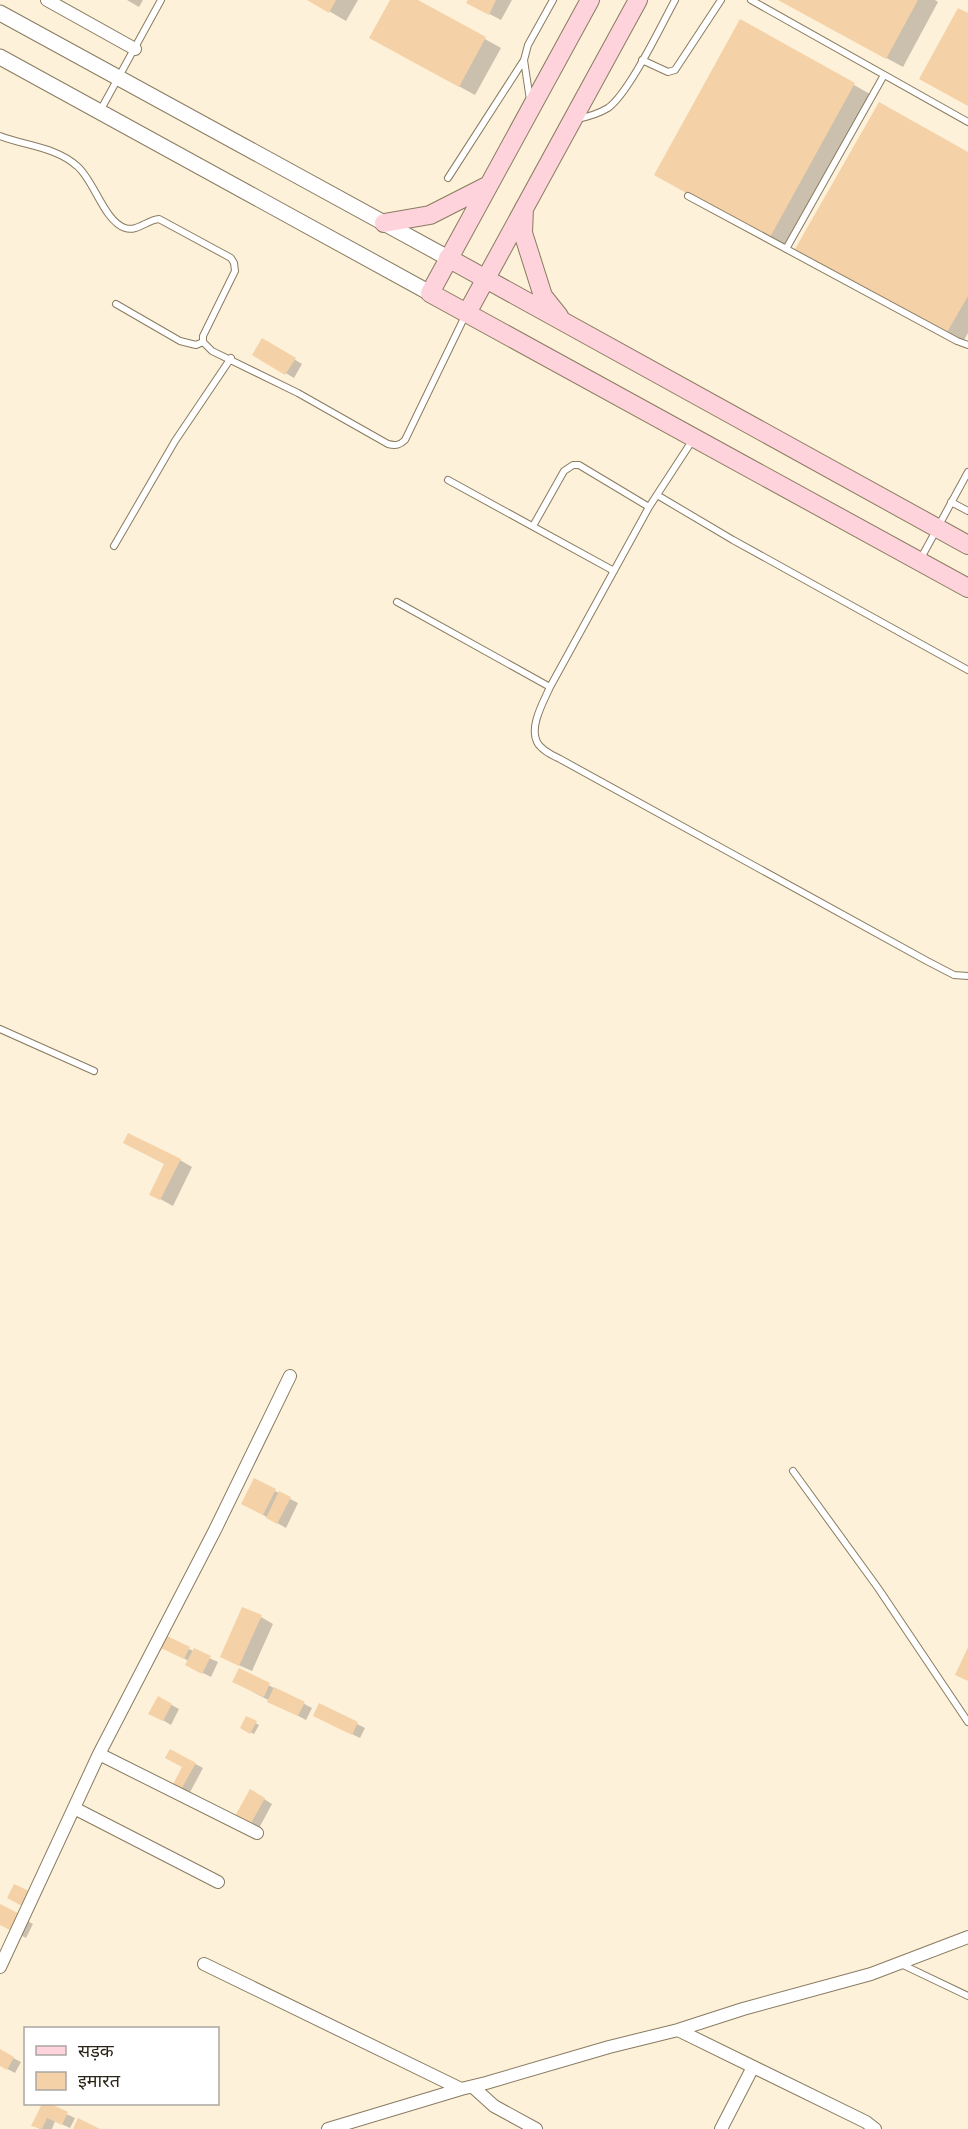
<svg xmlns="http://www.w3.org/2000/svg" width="968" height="2129" viewBox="0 0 968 2129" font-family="Merriweather,'Noto Sans Devanagari',serif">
	<rect width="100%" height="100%" fill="#fef1d9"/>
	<path fill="#0003" d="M127,0H143L139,7Z
		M310,0H358L346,21Z
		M392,0H415L501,48L475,95L387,47Z
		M469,0H512L501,20L480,9Z
		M780,0H935L938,2L903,67Z
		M741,21L870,94L786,247L656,174Z
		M968,154V333L963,342L797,248Z
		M263,340L302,364L294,378L254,354Z
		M180,1160L192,1167L173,1206L151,1194Z
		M254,1480L298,1503L286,1528L251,1508Z
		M261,1617L273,1624L252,1671L234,1663Z
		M189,1649L218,1662L211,1677L195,1669L189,1661L171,1652Z
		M240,1670L312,1708L306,1720L242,1686Z
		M159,1698L179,1709L171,1725L151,1713Z
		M247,1718L259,1725L254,1734L242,1728Z
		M323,1720L357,1724L365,1728L360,1738Z
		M171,1751L203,1768L188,1796L173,1788L184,1767Z
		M251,1791L272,1804L258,1830L236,1818Z
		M0,1906L33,1924L26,1938L0,1924Z
		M0,2051L21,2062L15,2073L0,2065Z
		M44,2104L75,2118L70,2128L55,2121L52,2129H40L33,2125Z"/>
	<path fill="#f4d1a7" d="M307,0H336L329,13Z
		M390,0H418L486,37L459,87L369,38Z
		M468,0H496L489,15L466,3Z
		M778,0H918L886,59Z
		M958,8L968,13V106L919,79Z
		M740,19L855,83L769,239L654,175Z
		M879,102L968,152V296L946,334L795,249Z
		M262,338L296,358L285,375L252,355Z
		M128,1133L181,1159L160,1200L149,1195L164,1164L123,1143Z
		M254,1478L276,1489L263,1515L241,1504Z
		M279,1491L291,1497L277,1524L266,1518Z
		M242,1607L262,1615L239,1666L220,1657Z
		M167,1636L190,1647L184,1659L161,1648Z
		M968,1647V1681L955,1675Z
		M194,1648L211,1656L202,1674L185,1665Z
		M239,1668L270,1683L264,1697L232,1682Z
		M274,1687L305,1702L298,1716L267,1702Z
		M158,1696L172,1704L163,1721L148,1714Z
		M319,1703L358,1722L352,1735L313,1716Z
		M246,1716L257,1721L250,1734L240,1728Z
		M170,1749L196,1763L179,1793L171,1788L182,1767L165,1758Z
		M250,1789L265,1798L249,1827L234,1818Z
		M14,1884L29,1891L22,1906L7,1898Z
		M0,1904L22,1915L14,1932L0,1925Z
		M0,2049L14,2057L7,2070L0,2066Z
		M42,2104H51L68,2112L62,2125L47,2118L42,2129L31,2126Z
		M78,2118L100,2129H73Z"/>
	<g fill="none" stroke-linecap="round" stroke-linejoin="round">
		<defs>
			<path id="service" d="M751,0L968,122
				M642,60L668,72L675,70L721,0
				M530,100L524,60L528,45L553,0
				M100,111L161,0
				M577,119C587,117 598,114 608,108C629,93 661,26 675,0
				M0,136C26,146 56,147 77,166C94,180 104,221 125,228C137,232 147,220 159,219L231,258L234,263L235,271L203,336V342
				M448,178L524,60
				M688,196L957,341L968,345
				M786,249L884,75
				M116,304L180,341L196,345L203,342
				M203,342L212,351L298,393L388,444C396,446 400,445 405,440L466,314
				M692,441L649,507L550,687C544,701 529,726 537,742C541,750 552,755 560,759L927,961L954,975L968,976
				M448,480L614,571
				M657,495L733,540L968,670
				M951,502L968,511
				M533,526L564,471L573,465H579L649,507
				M114,546L175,441L231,358
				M921,558L968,472
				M397,602L550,687
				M0,1029L94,1071
				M793,1471L878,1588L968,1722
				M901,1964L968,1996"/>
			<path id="minor" d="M47,0L135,49
				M99,1754L257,1833
				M74,1808L218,1882
				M204,1964L461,2089
				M0,1967L99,1754L215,1530L290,1376
				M678,2030L866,2122L875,2129
				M473,2087L494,2106L536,2129
				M328,2129L461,2089L486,2083L609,2047L678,2030L743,2009L871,1974L968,1937
				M721,2129L753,2067"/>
			<path id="tertiary" d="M0,13L448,258
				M0,57L430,293"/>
			<path id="secondary" d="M590,0L430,293L968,588
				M524,208L523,233L543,296L559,316
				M384,223L430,215L487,186
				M448,258L968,545
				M467,313L638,0"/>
		</defs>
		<use href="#service" stroke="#897b60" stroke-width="8"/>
		<use href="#minor" stroke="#897b60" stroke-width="14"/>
		<use href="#tertiary" stroke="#897b60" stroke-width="17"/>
		<use href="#secondary" stroke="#897b60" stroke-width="20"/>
		<use href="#service" stroke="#fff" stroke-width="6"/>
		<use href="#minor" stroke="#fff" stroke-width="12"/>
		<use href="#tertiary" stroke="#fff" stroke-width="15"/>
		<use href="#secondary" stroke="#fed3db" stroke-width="18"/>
	</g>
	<rect x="24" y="2027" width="195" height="78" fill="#ffffff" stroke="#aaa7a3" stroke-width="1.5"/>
	<rect x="36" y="2046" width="30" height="9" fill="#fed3db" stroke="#aaa7a3" stroke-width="1.5"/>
	<text x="78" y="2057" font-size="18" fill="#2a2419">सड़क</text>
	<rect x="36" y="2072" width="30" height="18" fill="#f4d1a7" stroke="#aaa7a3" stroke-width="1.5"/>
	<text x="78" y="2087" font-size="18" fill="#2a2419">इमारत</text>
</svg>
